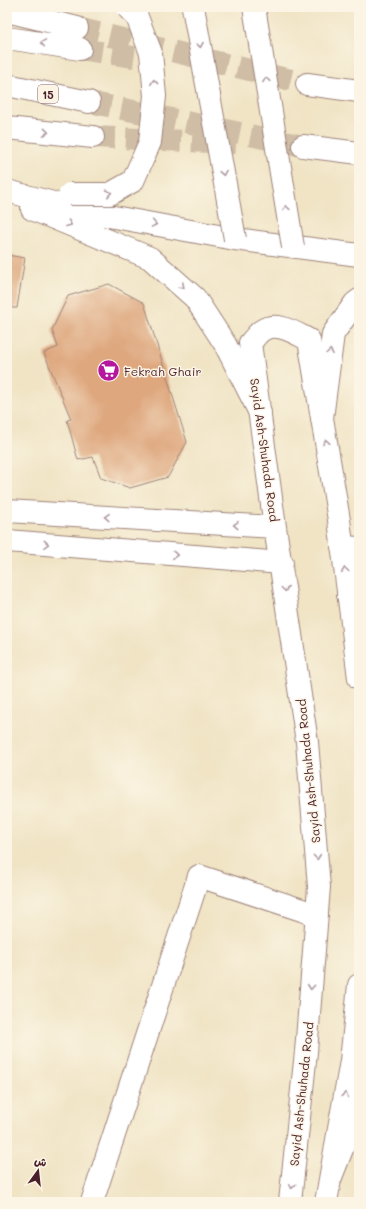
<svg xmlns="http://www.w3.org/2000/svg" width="366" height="1209" viewBox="0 0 366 1209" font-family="Mali,'Playpen Sans Arabic',sans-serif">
	<rect width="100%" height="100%" fill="#fcf5e5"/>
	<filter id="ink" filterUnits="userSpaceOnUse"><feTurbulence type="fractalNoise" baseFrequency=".025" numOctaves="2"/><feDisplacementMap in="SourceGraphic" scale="8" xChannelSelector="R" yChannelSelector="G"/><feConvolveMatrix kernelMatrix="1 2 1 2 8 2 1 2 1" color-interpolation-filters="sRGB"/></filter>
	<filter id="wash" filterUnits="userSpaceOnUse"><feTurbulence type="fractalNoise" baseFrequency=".012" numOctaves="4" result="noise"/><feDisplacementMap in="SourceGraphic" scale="16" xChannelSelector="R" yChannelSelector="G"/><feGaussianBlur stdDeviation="0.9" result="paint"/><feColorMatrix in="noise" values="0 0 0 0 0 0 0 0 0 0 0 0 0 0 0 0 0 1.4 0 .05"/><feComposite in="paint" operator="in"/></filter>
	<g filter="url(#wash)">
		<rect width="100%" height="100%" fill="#f0e4c5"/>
		<g id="blocks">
			<path fill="#dea77e" d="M7,255L25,258L17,308H7Z
				M109,284L144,303L187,442L168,477L130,488L101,478L93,457L78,460L67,420L71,419L44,353L58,347L52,330L68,296Z"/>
		</g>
	</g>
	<g filter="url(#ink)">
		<use href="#blocks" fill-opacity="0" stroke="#9d8278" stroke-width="1"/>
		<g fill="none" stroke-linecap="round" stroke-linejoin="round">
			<path stroke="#cfbda6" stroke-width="22" stroke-dasharray="22 11" stroke-linecap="butt" d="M77,28L307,84
				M80,49L160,61
				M89,102L303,146
				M93,137L236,143"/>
			<defs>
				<path id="street" d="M7,511L275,527
					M7,541L282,563
					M92,1202L199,876L317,915
					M290,1202L306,1052L319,887L307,742L275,527L250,343C254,339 257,334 261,331C276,320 295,333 309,340L339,520L359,678
					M326,1202L351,1061L359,985"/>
				<path id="secondary" d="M7,191L92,213L235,239L359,255
					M32,209L150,258L195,298L225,344L260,413
					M322,418L333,334L355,303L359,300
					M342,547L359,548
					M348,595L359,594
					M331,1177L359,1106"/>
				<path id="highway" d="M7,11L77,28
					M7,38L80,49
					M307,84L359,91
					M7,85L89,102
					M7,128L93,137
					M303,146L359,153"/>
			</defs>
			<use href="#street" stroke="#9d8278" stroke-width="24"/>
			<use href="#secondary" stroke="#9d8278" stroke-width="24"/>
			<use href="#highway" stroke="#9d8278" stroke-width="24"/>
			<use href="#street" stroke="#fff" stroke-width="22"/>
			<use href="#secondary" stroke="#fff" stroke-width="22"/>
			<use href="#highway" stroke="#fff" stroke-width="22"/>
			<defs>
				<path id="secondary-bridge" d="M193,7L235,239
					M254,7L293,247
					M70,194H110L133,181L150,142L155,96L151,53L137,17L127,7"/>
			</defs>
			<use href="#secondary-bridge" stroke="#9d8278" stroke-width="24" stroke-linecap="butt"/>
			<use href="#secondary-bridge" stroke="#fff" stroke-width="22"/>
		</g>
		<defs><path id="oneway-chevron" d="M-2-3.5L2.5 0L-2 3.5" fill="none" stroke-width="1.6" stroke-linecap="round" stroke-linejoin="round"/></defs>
		<g stroke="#ae9aa0">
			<use href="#oneway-chevron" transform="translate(43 43) rotate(-171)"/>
			<use href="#oneway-chevron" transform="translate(200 45) rotate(80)"/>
			<use href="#oneway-chevron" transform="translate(266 80) rotate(-99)"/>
			<use href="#oneway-chevron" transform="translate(154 82) rotate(-96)"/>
			<use href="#oneway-chevron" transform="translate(46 132) rotate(6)"/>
			<use href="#oneway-chevron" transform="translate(223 173) rotate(80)"/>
			<use href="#oneway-chevron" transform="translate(109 193) rotate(-13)"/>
			<use href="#oneway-chevron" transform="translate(286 208) rotate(-99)"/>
			<use href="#oneway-chevron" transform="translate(69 224) rotate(22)"/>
			<use href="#oneway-chevron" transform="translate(154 224) rotate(10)"/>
			<use href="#oneway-chevron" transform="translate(182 286) rotate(41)"/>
			<use href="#oneway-chevron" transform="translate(330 352) rotate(-82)"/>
			<use href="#oneway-chevron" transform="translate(326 442) rotate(-99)"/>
			<use href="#oneway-chevron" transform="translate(107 517) rotate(-177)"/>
			<use href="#oneway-chevron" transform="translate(236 525) rotate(-177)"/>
			<use href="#oneway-chevron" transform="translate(46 544) rotate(4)"/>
			<use href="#oneway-chevron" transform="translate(175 555) rotate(4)"/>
			<use href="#oneway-chevron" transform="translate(345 570) rotate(-98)"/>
			<use href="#oneway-chevron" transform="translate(285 589) rotate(82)"/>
			<use href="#oneway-chevron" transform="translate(317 857) rotate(85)"/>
			<use href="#oneway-chevron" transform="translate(311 987) rotate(95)"/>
			<use href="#oneway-chevron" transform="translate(345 1095) rotate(-80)"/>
			<use href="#oneway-chevron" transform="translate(292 1186) rotate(96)"/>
		</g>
	</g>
	<defs>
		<symbol id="supermarket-disc" viewBox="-11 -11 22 22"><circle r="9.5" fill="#b5179e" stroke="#fcf5e5"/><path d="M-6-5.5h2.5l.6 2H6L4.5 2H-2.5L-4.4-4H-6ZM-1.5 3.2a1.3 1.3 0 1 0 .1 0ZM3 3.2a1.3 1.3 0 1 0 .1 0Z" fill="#fff"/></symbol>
	</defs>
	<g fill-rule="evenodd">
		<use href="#supermarket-disc" x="96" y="358" width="25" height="25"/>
	</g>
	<g text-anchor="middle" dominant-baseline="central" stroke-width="3" stroke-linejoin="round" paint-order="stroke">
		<rect fill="#fcf5e5" stroke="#7f5f63" stroke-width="1" x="38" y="85" width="20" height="18" rx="3"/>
		<g font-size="11" font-weight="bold" fill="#4a1f2b">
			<text x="48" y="94">15</text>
		</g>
		<g font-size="12" fill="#4a1f2b" stroke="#fcf5e5" text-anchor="start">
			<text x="124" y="371">Fekrah Ghair</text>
		</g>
		<g font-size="12" fill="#4a1f2b" stroke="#fcf5e5">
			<text transform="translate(265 450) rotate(82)">Sayid Ash-Shuhada Road</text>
			<text transform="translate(308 771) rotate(-96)">Sayid Ash-Shuhada Road</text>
			<text transform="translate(301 1094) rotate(-84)">Sayid Ash-Shuhada Road</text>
		</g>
	</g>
	<rect width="366" height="1209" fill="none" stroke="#fcf5e5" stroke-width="24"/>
	<g transform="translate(38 1171) rotate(15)" stroke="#fcf5e5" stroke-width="3" paint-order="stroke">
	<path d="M0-3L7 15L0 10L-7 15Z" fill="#4a1f2b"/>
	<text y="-6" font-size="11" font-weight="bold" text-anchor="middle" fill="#4a1f2b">ش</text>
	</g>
</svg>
